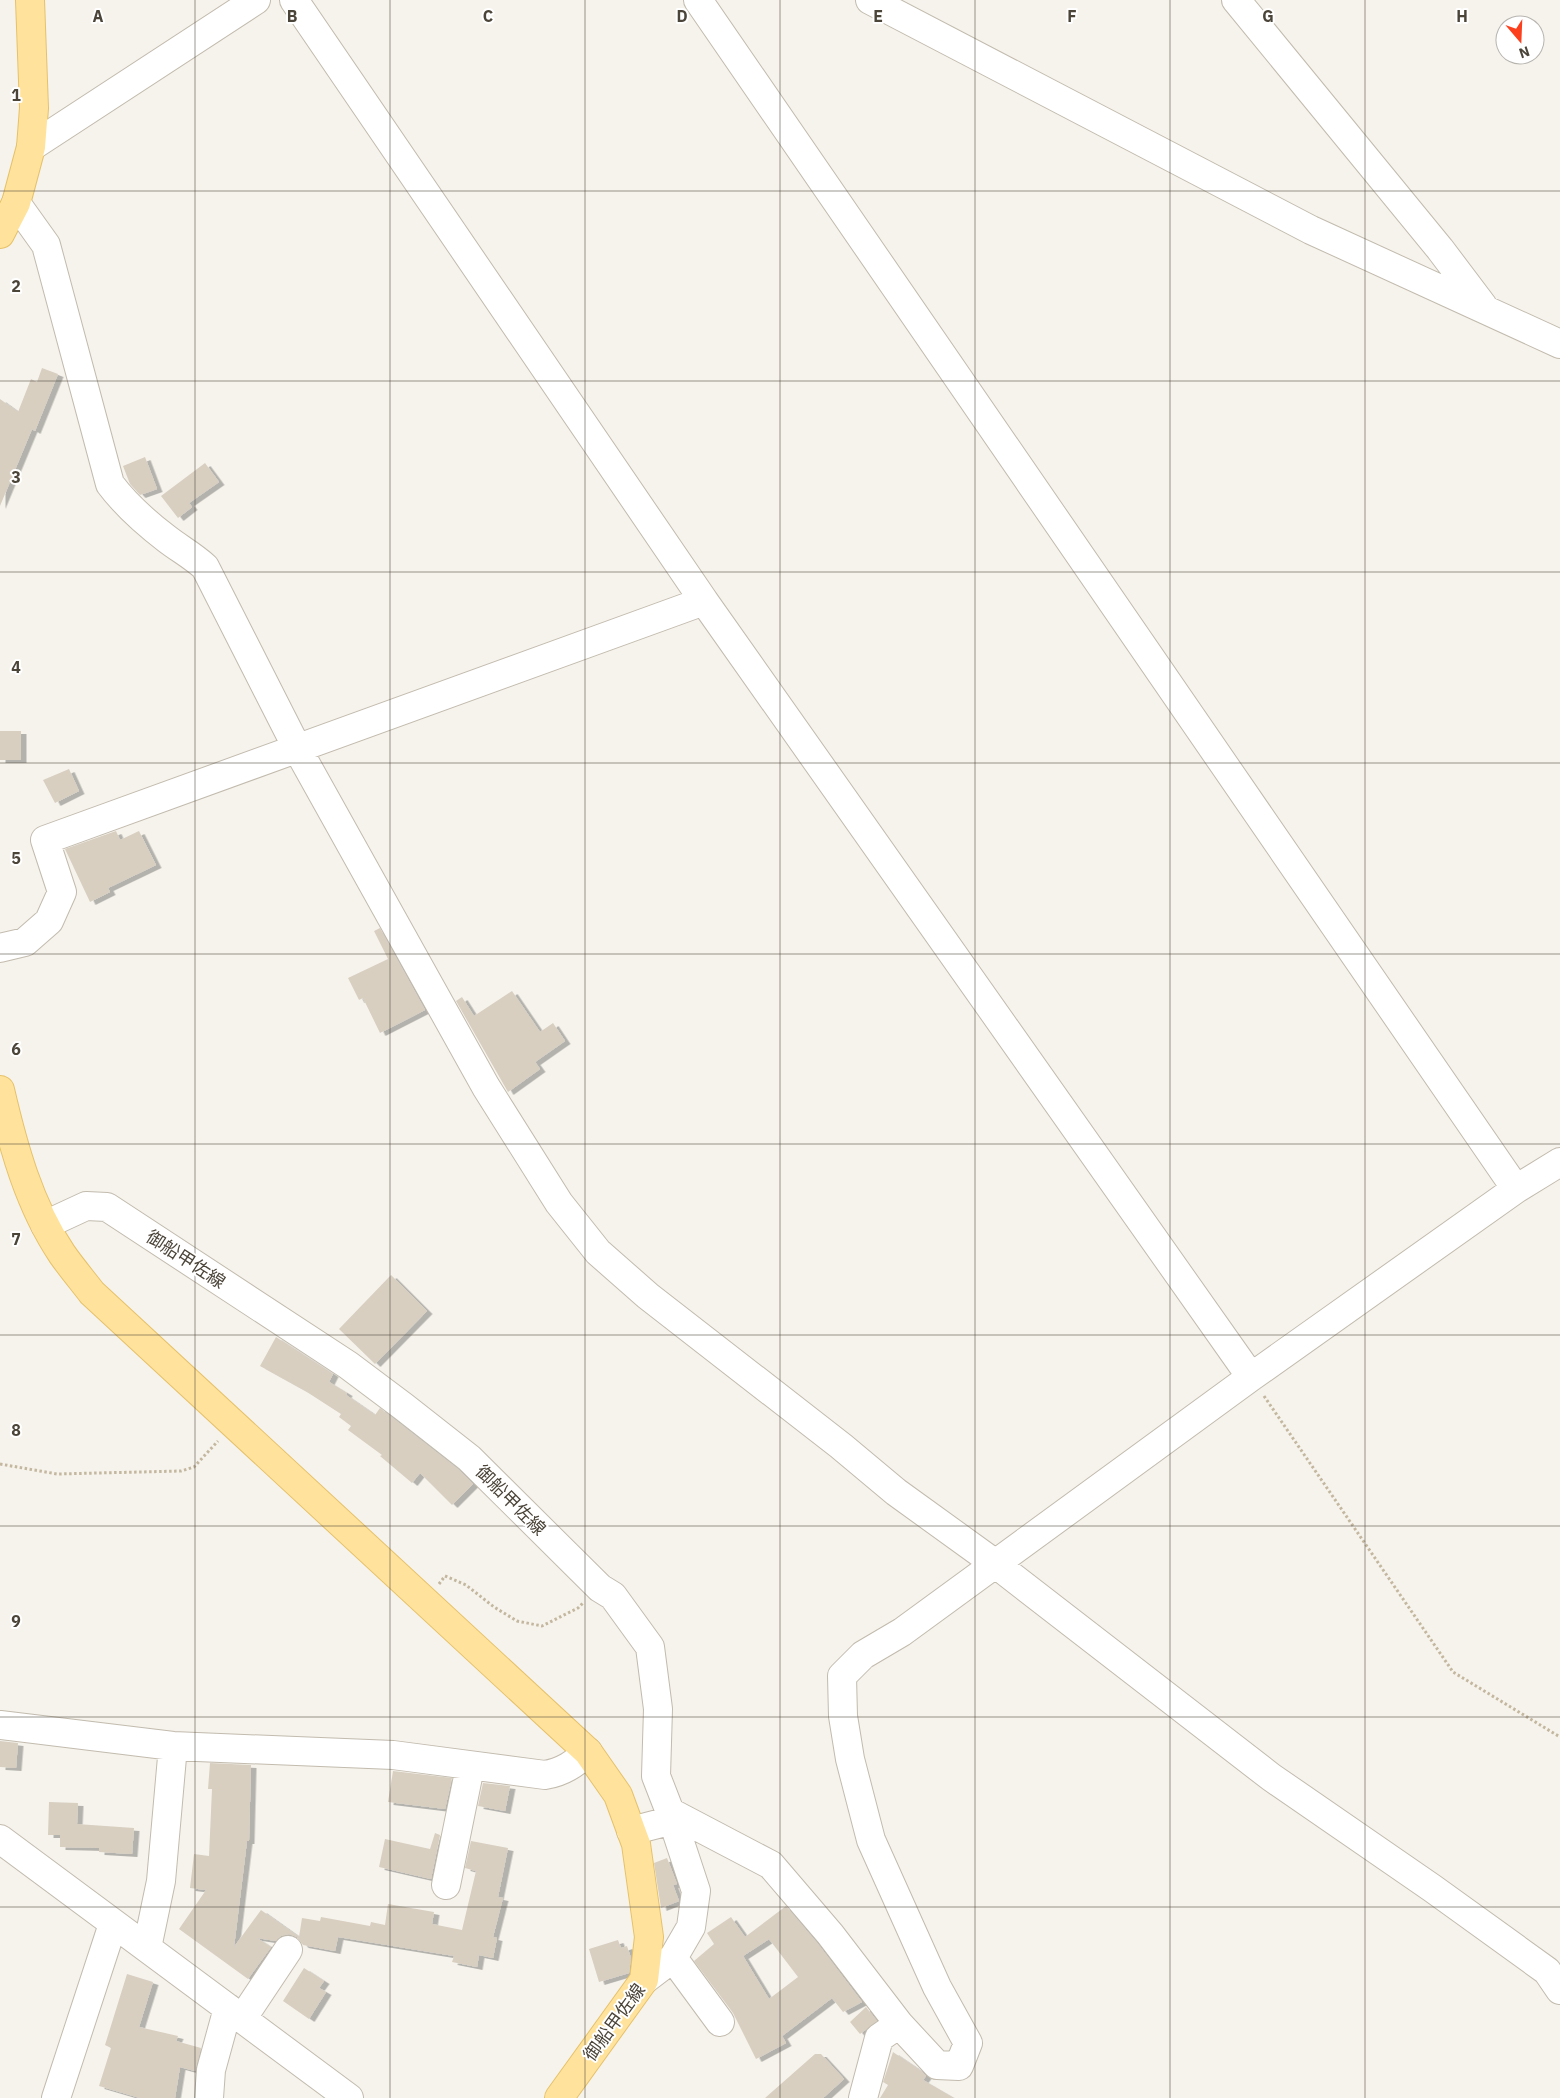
<svg xmlns="http://www.w3.org/2000/svg" width="1560" height="2098" viewBox="0 0 1560 2098" font-family="'IBM Plex Sans','Noto Sans JP',sans-serif">
	<defs>
		<filter id="shadow"><feDropShadow dx="5.5" dy="3" stdDeviation="0" flood-color="#0004"/></filter>
	</defs>
	<rect width="100%" height="100%" fill="#f6f3ec"/>
	<path fill="#d8cfc1" fill-rule="evenodd" filter="url(#shadow)" d="M42,368L58,374L35,431L32,429L0,506V399L18,412L31,379L37,382Z
		M145,457L157,489L140,495L130,484L123,466Z
		M205,463L219,482L189,503L192,507L178,518L161,496Z
		M0,731H21V760H0Z
		M69,769L79,791L55,803L43,780Z
		M116,831L120,840L139,831L156,865L108,888L110,892L90,902L65,849Z
		M380,928L425,1010L380,1033L363,998L359,1000L348,978L388,959L374,931Z
		M512,991L540,1032L553,1023L565,1041L535,1062L540,1069L508,1092L456,1001L462,997L474,1016Z
		M391,1275L427,1311L375,1364L339,1329Z
		M276,1337L333,1374L329,1382L347,1393L346,1395L375,1415L380,1408L459,1470L473,1484L452,1505L420,1473L412,1483L380,1456L382,1455L348,1430L351,1426L339,1417L341,1414L307,1392L260,1366Z
		M0,1741L18,1743L16,1768L0,1767Z
		M210,1763L251,1765L249,1841H247L234,1947L261,1910L299,1937L302,1918L320,1921L321,1917L370,1926L371,1922L385,1925L388,1904L434,1912L432,1924L462,1930L476,1871L465,1868L471,1841L508,1848L498,1897L503,1898L493,1937L497,1938L493,1958L479,1955L477,1967L452,1962L454,1956L338,1937L335,1951L303,1945L297,1937L289,1934L281,1936L276,1941L257,1938L271,1947L248,1979L179,1929L206,1890L190,1888L194,1854L209,1856L212,1789H208Z
		M393,1771L452,1778L445,1809L388,1802Z
		M483,1783L510,1786L505,1811L478,1806Z
		M49,1802L78,1803L77,1824L134,1828L132,1854L99,1852V1848L60,1847V1835H48Z
		M435,1833L440,1835L431,1879L379,1867L385,1839L430,1849Z
		M667,1858L677,1884L673,1885L679,1901L661,1908L654,1863Z
		M786,1906L818,1944L862,2002L843,2012L832,1998L782,2036L786,2043L756,2059L733,2013L694,1961L714,1944L707,1933L731,1917L745,1937ZM769,1939L798,1977L769,1999L743,1956Z
		M618,1940L621,1948L627,1946L631,1958L629,1973L599,1982L589,1949Z
		M304,1968L324,1981L319,1988L326,1992L309,2019L283,2001Z
		M127,1974L153,1982L139,2027L178,2036L176,2041L201,2048L195,2071L180,2067L175,2098H140L99,2086L111,2048L105,2045Z
		M866,2007L877,2021L860,2034L850,2022Z
		M893,2052L921,2071L926,2076L923,2080L954,2098H880L888,2085L883,2082Z
		M815,2054H821L844,2079L823,2098H765Z"/>
	<g fill="none" stroke-linecap="round" stroke-linejoin="round">
		<defs>
			<path id="minor" d="M294,0L704,601
				M698,0L1516,1189
				M870,0L1311,230L1560,344
				M1236,0L1440,249L1483,306
				M31,147L256,0
				M16,203L46,245L110,484C125,504 146,523 167,539C180,549 193,556 205,567L297,748L486,1087L559,1203L598,1252L648,1296L841,1446L896,1492L997,1565L1271,1777L1432,1888L1547,1971L1560,1990
				M0,948L25,942L49,921L62,892L45,840L704,601L1251,1377
				M45,1225L86,1206L107,1207L348,1365L404,1407L469,1458L600,1588L613,1596L650,1647L658,1709L656,1776L670,1812L696,1891L691,1927L673,1958L644,1980
				M0,1725L173,1746L393,1755L545,1775C563,1772 574,1764 588,1752
				M670,1812L771,1865L830,1934L899,2024L937,2065L959,2066L968,2043L937,1987L871,1840L850,1759L843,1716L842,1676L863,1655L902,1632L1251,1377L1516,1189L1560,1162
				M631,1831L673,1820
				M0,1839L349,2098
				M446,1885L470,1767
				M147,1948L161,1881L173,1746
				M673,1958L720,2022
				M242,2019L288,1950
				M56,2098L113,1924
				M209,2098L211,2070L228,2008
				M863,2098L879,2038L899,2024"/>
			<path id="major" d="M0,234L16,203L31,147L34,108L30,0
				M0,1090C13,1146 29,1205 62,1254C71,1267 82,1280 92,1293L588,1752L618,1795L636,1844L649,1937L644,1980L559,2098"/>
		</defs>
		<use href="#minor" stroke="#c2bbae" stroke-width="30"/>
		<use href="#major" stroke="#e6c16a" stroke-width="30"/>
		<path stroke="#c4b79f" stroke-width="3" stroke-dasharray="2.5 2.5" stroke-linecap="butt" d="M1264,1396L1453,1672L1560,1737
			M0,1464L57,1474L181,1471L194,1467L218,1441
			M439,1584L445,1576L466,1585L494,1607L517,1621L542,1626L578,1608L583,1603"/>
		<use href="#minor" stroke="#fff" stroke-width="28"/>
		<use href="#major" stroke="#ffe39c" stroke-width="28"/>
	</g>
	<path fill="none" stroke="#4b4439" stroke-width="1" stroke-opacity="0.55" d="M195,0V2098M390,0V2098M585,0V2098M780,0V2098M975,0V2098M1170,0V2098M1365,0V2098M0,191H1560M0,381H1560M0,572H1560M0,763H1560M0,954H1560M0,1144H1560M0,1335H1560M0,1526H1560M0,1717H1560M0,1907H1560"/>
	<g text-anchor="middle" dominant-baseline="central" stroke-width="4" stroke-linejoin="round" paint-order="stroke">
		<g font-size="18" fill="#4b4439" stroke="#fff">
			<text transform="translate(186 1259) rotate(33)">御船甲佐線</text>
			<text transform="translate(511 1500) rotate(45)">御船甲佐線</text>
			<text transform="translate(614 2022) rotate(-54)">御船甲佐線</text>
		</g>
	</g>
	<g font-size="16" text-anchor="middle" font-weight="bold" fill="#4b4439" stroke="#fff" stroke-width="4" stroke-linejoin="round" paint-order="stroke">
		<text x="98" y="22">A</text>
		<text x="292" y="22">B</text>
		<text x="488" y="22">C</text>
		<text x="682" y="22">D</text>
		<text x="878" y="22">E</text>
		<text x="1072" y="22">F</text>
		<text x="1268" y="22">G</text>
		<text x="1462" y="22">H</text>
		<text x="16" y="101">1</text>
		<text x="16" y="292">2</text>
		<text x="16" y="483">3</text>
		<text x="16" y="673">4</text>
		<text x="16" y="864">5</text>
		<text x="16" y="1055">6</text>
		<text x="16" y="1245">7</text>
		<text x="16" y="1436">8</text>
		<text x="16" y="1627">9</text>
	</g>
	<g transform="translate(1520 40) rotate(161)"><circle r="24" fill="#ffffff" stroke="#b7b4b0"/>
	<path d="M0-4L9 19L0 12L-9 19Z" fill="#fc3f1d"/>
	<text y="-8" font-size="14" font-weight="bold" text-anchor="middle" fill="#4b4439">N</text>
	</g>
</svg>
